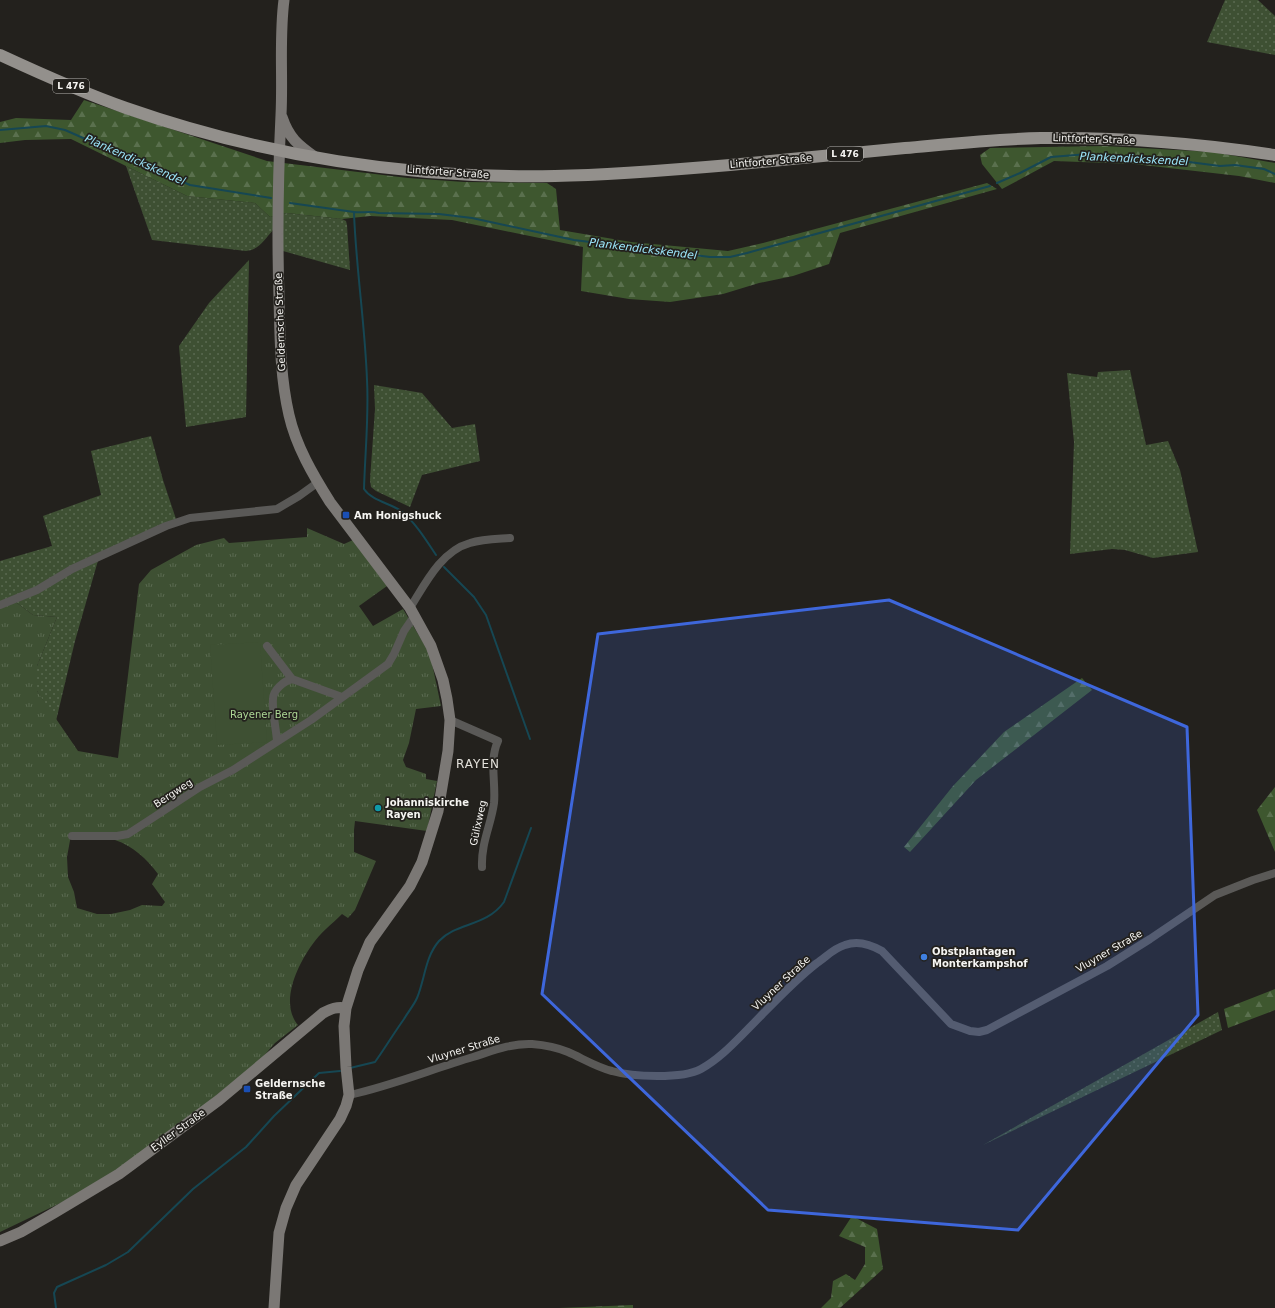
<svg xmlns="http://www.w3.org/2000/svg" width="1275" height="1308" viewBox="0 0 1275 1308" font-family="'DejaVu Sans',sans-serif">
	<defs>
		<pattern id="grass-dots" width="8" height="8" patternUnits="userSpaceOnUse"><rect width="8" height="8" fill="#3e5033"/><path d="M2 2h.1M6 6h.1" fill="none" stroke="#5a6a51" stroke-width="1.8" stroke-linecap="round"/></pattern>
		<pattern id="forest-firs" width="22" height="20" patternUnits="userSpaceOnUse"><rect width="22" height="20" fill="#3e572f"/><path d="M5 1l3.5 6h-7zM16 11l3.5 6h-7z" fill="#5a704e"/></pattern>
		<pattern id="park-tufts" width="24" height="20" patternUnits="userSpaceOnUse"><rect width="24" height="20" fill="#3e5033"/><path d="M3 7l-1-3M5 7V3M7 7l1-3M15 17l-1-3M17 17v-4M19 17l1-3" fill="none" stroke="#5a6a51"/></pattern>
	</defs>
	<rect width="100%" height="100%" fill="#23211d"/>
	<path fill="url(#grass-dots)" d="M1225,0H1258L1275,16V55L1207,42Z
		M126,166L187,196L255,203L270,217L287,213L342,219L346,221L347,225L350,270L283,251L273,230C265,239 259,250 246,251L152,240Z
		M249,260L246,417L186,427L179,346L209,303Z
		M1130,370L1146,445L1168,441L1180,470L1198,552L1153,558L1125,550L1112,549L1070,554L1074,442L1067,373L1097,377L1098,372Z
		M374,385L422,393L452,428L475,424L480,461L422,475L410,507L376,491L371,487L370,480L375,409Z
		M151,436L163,480L176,519L167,530L166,527L99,557L75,641L56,721L37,691V666L57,617L33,615L13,600L0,605V561L52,546L43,516L101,495L91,451Z
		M1218,1012L1222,1030L983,1145Z"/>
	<path fill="url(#forest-firs)" d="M84,100L267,161L408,178L464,182L547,183L556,189L560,230L631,242L728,251L763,243L987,183L997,189L840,233L829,264L793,276L759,283L723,294L670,302L629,299L581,291L583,247L452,220L370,216L342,219L287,213L270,217L255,203L187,196L71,139L25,140L0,143V122L16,118L71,120Z
		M1104,146L1213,152L1275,163V183L1239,176L1134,164L1054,161L1002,189L982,164L980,155L990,148Z
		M1082,678L1092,690L976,780L910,852L904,847L953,786L1004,732Z
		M1275,787V852L1257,810Z
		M1275,989V1010L1228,1028L1224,1009Z
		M852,1216L877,1229L883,1269L840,1308H821L831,1298L833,1281L846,1274L855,1280L865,1264V1247L839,1236Z
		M633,1305V1308H559Z"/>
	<path fill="url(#park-tufts)" fill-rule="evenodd" d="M307,528L344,544L353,540L387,586L359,606L373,626L403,609L430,654L441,706L416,709L409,743L403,760L406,767L426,774V779L437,781L427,831L355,821L354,830V852L376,861L355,910L348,918L342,914C332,924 320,933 312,945C298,964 279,1003 298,1025L275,1043L262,1058L121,1174L0,1232V605L13,600L33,615L57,617L37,666V691L78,751L118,758L139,584L151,570L196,545L224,538L229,543L307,537ZM71,835C83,836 104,836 115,840C133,846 147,859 158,874L152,884L165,902L162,906L142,905L130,910L111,914H97L77,908L74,892L68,877L67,857Z"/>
	<path fill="#3e5033" d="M260,642L267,742L217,745L210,645Z"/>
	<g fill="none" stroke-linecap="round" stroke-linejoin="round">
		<path stroke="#164753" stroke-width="2" d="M0,130L46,126L65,130L190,185L271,198
			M997,183L1020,173L1051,157L1088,154L1097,156L1106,155L1158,158L1220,166L1235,165L1264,169L1275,174
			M290,203L354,212C362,213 371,211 379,213L439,214L472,218L574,240L710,257H730L747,253L990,186
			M354,213C356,268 365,324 367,380C369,416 365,453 364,489C372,501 390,503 401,511C416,523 426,540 436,555
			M444,567L474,597L486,615L530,739
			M350,1068L375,1062C385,1048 394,1033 404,1019C408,1012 414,1005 417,998C425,979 425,957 439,941C457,922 486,927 504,902L531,828
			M56,1308L54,1293L57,1287L106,1265L128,1252L193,1189L246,1147L274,1116L319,1073L340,1071"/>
		<path stroke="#5a5957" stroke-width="8" d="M0,605L37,590L72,569L166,526L190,518L277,509L299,496L317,483
			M410,608C425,584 441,551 470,543C483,539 497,539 510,538
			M267,646L292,679
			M450,720L498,741C489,760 496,783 494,803C491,825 481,843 482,867
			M277,741C276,728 272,711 273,699C273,690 284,681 292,679L342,697
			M72,836H117L128,834L200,787L233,770L311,720L388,664L394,654L404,631L415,615
			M349,1095C391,1086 432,1069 473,1057C492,1051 512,1043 532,1044C544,1045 556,1047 568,1052C582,1058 596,1067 612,1071C632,1077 683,1079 701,1069C719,1059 733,1044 747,1030C770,1007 791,983 817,963C826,957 834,948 845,945C858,940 870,944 882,951L951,1024L970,1031L979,1032L987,1030L1107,966L1150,939L1215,895L1253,880L1275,873"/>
		<path stroke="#7b7875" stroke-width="11" d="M282,117C289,138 298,145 315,157
			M0,1241L21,1232L54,1213L119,1174L219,1100L323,1013C331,1009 337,1006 346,1008
			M274,1308L279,1233L286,1208L296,1185L340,1119L346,1106L349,1095L346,1067L344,1026L346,1008L358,970L370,942L410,886L422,862L438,811L448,751L450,720L447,699L443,680L431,646L410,608L330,502C313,475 296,446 289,415C280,376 280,337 279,297C277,236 278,176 281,115C283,77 279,38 284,0"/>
		<path stroke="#93908c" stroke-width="12" d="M0,55C41,74 83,93 126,108C263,156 410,179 555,176C613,175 672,170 730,165C788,159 847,154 905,148C950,144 996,139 1041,138C1120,137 1198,143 1275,155"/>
	</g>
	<path fill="#3e67dc" fill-opacity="0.2" stroke="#3e67dc" stroke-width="3" stroke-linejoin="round" d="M889,600L1187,727L1198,1015L1018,1230L768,1210L542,994L598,634Z"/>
	<g fill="#1a4fb4" stroke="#23211d" stroke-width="1.5">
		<rect x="342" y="511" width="8" height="8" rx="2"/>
		<rect x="243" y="1085" width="8" height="8" rx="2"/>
	</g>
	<circle fill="#0f9aa8" stroke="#23211d" stroke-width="1.5" cx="378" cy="808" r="4"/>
	<circle fill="#3f7fe0" stroke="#23211d" stroke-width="1.5" cx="924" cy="957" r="4"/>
	<g text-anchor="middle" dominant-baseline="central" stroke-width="3.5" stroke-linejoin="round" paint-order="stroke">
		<g fill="#23211d" stroke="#b7b5b2" stroke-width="1">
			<rect x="53" y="79" width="36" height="14" rx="3"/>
			<rect x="827" y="147" width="36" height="14" rx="3"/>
		</g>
		<g font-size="9" font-weight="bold" fill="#f6f5f2">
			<text x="71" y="86">L 476</text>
			<text x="845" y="154">L 476</text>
		</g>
		<g font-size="10" fill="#f6f5f2" stroke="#23211d">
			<text transform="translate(1094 139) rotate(2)">Lintforter Straße</text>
			<text transform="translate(771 161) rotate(-5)">Lintforter Straße</text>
			<text transform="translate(448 172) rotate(4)">Lintforter Straße</text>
			<text transform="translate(280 322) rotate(-92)">Geldernsche Straße</text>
			<text transform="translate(173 793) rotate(-33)">Bergweg</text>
			<text transform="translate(478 823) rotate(-78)">Gülixweg</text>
			<text transform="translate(1109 951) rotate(-30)">Vluyner Straße</text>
			<text transform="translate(781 983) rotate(-43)">Vluyner Straße</text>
			<text transform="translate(464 1049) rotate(-17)">Vluyner Straße</text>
			<text transform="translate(178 1130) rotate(-36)">Eyller Straße</text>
		</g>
		<g font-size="10" font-weight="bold" fill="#f6f5f2" stroke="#23211d" text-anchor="start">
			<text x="354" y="515">Am Honigshuck</text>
			<text x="386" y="802">Johanniskirche<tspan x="386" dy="12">Rayen</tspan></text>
			<text x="932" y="951">Obstplantagen<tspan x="932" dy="12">Monterkampshof</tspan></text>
			<text x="255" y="1083">Geldernsche<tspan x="255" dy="12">Straße</tspan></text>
		</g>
		<g font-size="10" fill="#add795" stroke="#23211d">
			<text x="264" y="714">Rayener Berg</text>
		</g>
		<g font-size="11" font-style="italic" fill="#9ce7fb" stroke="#23211d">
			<text transform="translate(1134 159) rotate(3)">Plankendickskendel</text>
			<text transform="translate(135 160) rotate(24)">Plankendickskendel</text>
			<text transform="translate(643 249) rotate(7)">Plankendickskendel</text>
		</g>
		<g font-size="12" letter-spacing="1" fill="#e3e1db" stroke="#23211d">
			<text x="478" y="764">RAYEN</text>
		</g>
	</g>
</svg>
